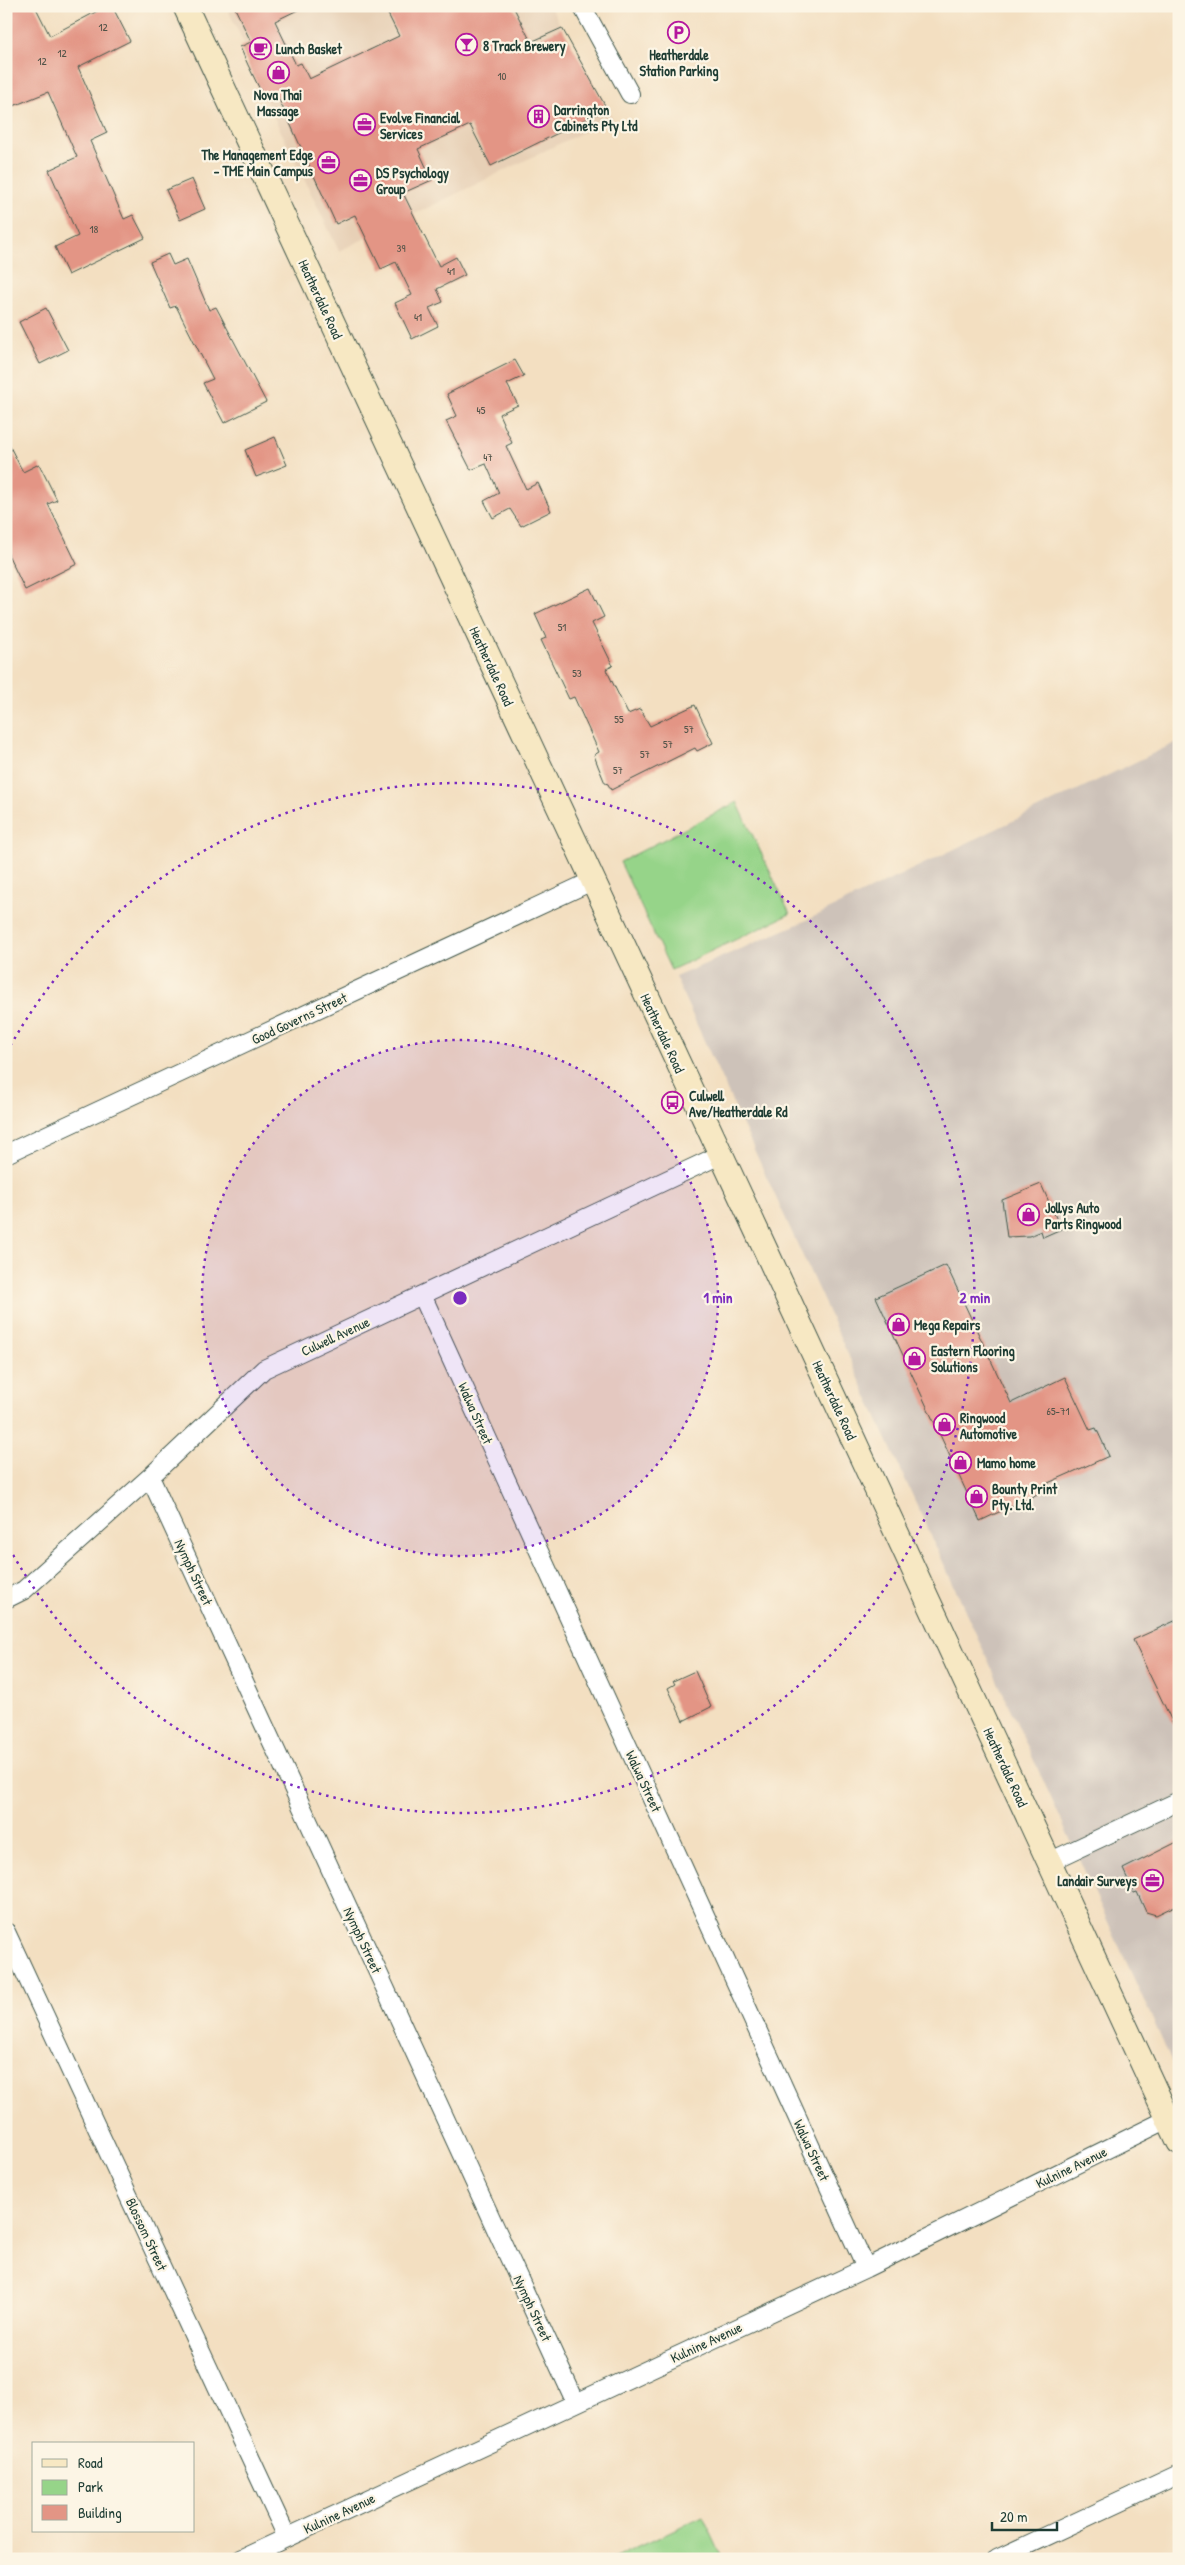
<svg xmlns="http://www.w3.org/2000/svg" width="1185" height="2565" viewBox="0 0 1185 2565" font-family="'Patrick Hand',sans-serif">
	<rect width="100%" height="100%" fill="#fcf5e5"/>
	<filter id="ink" filterUnits="userSpaceOnUse"><feTurbulence type="fractalNoise" baseFrequency=".02" numOctaves="2"/><feDisplacementMap in="SourceGraphic" scale="10" xChannelSelector="R" yChannelSelector="G"/><feConvolveMatrix kernelMatrix="1 2 1 2 8 2 1 2 1" color-interpolation-filters="sRGB"/></filter>
	<filter id="wash" filterUnits="userSpaceOnUse"><feTurbulence type="fractalNoise" baseFrequency=".0096" numOctaves="4" result="noise"/><feDisplacementMap in="SourceGraphic" scale="20" xChannelSelector="R" yChannelSelector="G"/><feGaussianBlur stdDeviation="1.12" result="paint"/><feColorMatrix in="noise" values="0 0 0 0 0 0 0 0 0 0 0 0 0 0 0 0 0 1.4 0 .05"/><feComposite in="paint" operator="in"/></filter>
	<g filter="url(#wash)">
		<rect width="100%" height="100%" fill="#f3dfc1"/>
		<path fill="#e7d0b6" d="M226,6H550L612,118L339,251L240,47L245,45Z"/>
		<path fill="#cdc2b9" d="M1179,741V2077L675,977L805,921Z"/>
		<path fill="#96d489" stroke="#5a885e" d="M737,802L790,914L671,970L620,862Z
			M703,2516L723,2559H611Z"/>
		<g id="blocks">
			<path fill="#e39585" d="M6,6H35L50,36L107,6H112L130,41L78,67L107,133L90,141L124,219L133,215L145,238L68,275L55,247L78,236L49,170L77,157L48,92L6,109Z
				M234,6H306L275,21L296,65L301,63L309,79L399,36L384,6H513L531,42L562,28L607,109L491,166L470,125L418,149L432,180L403,193L439,266L456,257L465,275L437,289L443,302L429,308L438,326L412,339L395,303L412,295L396,262L381,269L355,215L336,224L277,95L265,100L248,65L240,47L251,42Z
				M192,179L205,209L180,220L166,190Z
				M168,254L173,265L187,259L209,310L216,307L266,402L224,423L203,383L213,379L176,306L170,308L150,262Z
				M46,308L68,350L40,364L19,322Z
				M515,360L524,376L507,384L518,405L499,414L512,443L506,446L526,489L538,483L551,511L521,526L510,509L493,518L484,501L499,493L486,464L471,470L446,421L457,416L447,394Z
				M275,437L287,465L256,477L245,450Z
				M6,439L23,472L39,464L57,500L48,504L77,564L25,590L6,550Z
				M590,588L604,617L592,623L613,666L606,669L628,714L640,709L650,726L695,705L713,743L697,751L695,748L611,790L608,784L605,783L598,766L594,755L599,752L574,697L569,699L541,640L546,638L535,614Z
				M1041,1184L1061,1229L1043,1237L1041,1231L1029,1236L1007,1237L1002,1200Z
				M946,1265L1011,1403L1065,1377L1090,1430L1096,1428L1109,1456L1048,1483L1050,1488L980,1521L876,1297Z
				M1179,1619V1736L1133,1640Z
				M695,1671L711,1707L683,1721L668,1688L675,1684L673,1681Z
				M1179,1841V1904L1156,1915L1146,1912L1137,1892L1134,1893L1123,1869Z"/>
		</g>
	</g>
	<g filter="url(#ink)">
		<use href="#blocks" fill-opacity="0" stroke="#3f5549" stroke-width="1"/>
		<g fill="none" stroke-linecap="round" stroke-linejoin="round">
			<defs>
				<path id="minor" d="M582,6L630,94
					M6,1154L592,881
					M422,1295L866,2268
					M150,1477L576,2403
					M6,1599L24,1590L150,1477L264,1369L720,1155
					M1049,1862L1179,1801
					M6,1932L287,2537
					M241,2559L866,2268L1168,2119
					M997,2559L1179,2474"/>
				<path id="secondary" d="M185,6L760,1238L1179,2142"/>
			</defs>
			<use href="#minor" stroke="#3f5549" stroke-width="20"/>
			<use href="#secondary" stroke="#3f5549" stroke-width="26"/>
			<use href="#minor" stroke="#fff" stroke-width="18"/>
			<use href="#secondary" stroke="#f7e8c3" stroke-width="24"/>
		</g>
	</g>
	<circle cx="460" cy="1298" r="258" fill="#7b2cbf" fill-opacity=".12"/>
	<g fill="none" stroke="#7b2cbf" stroke-width="2.5" stroke-dasharray="2.5 5">
		<circle cx="460" cy="1298" r="258"/>
		<path d="M7 1052A515 515 0 1 1 7 1544"/>
	</g>
	<defs>
		<symbol id="parking-ring" viewBox="-11 -11 22 22"><circle r="9.5" fill="#fcf5e5" stroke="#b5179e" stroke-width="1.5"/><path d="M-3.5-5.5H1a3.5 3.5 0 0 1 0 7H-1V5.5H-3.5ZM-1-3.4V-.6H.8a1.4 1.4 0 0 0 0-2.8Z" fill="#b5179e"/></symbol>
		<symbol id="bar-ring" viewBox="-11 -11 22 22"><circle r="9.5" fill="#fcf5e5" stroke="#b5179e" stroke-width="1.5"/><path d="M-6-5H6L.8 .8V4.5H3.5V6h-7V4.5H-.8V.8Z" fill="#b5179e"/></symbol>
		<symbol id="cafe-ring" viewBox="-11 -11 22 22"><circle r="9.5" fill="#fcf5e5" stroke="#b5179e" stroke-width="1.5"/><path d="M-5.5-4.5H6V0H3Q3 3.5 0 3.5H-2.5Q-5.5 3.5-5.5 0ZM3-3.2v2h1.7v-2ZM-6 4.5H4V6H-6Z" fill="#b5179e"/></symbol>
		<symbol id="shop-ring" viewBox="-11 -11 22 22"><circle r="9.5" fill="#fcf5e5" stroke="#b5179e" stroke-width="1.5"/><path d="M-5-2.5h2.3a2.7 3.5 0 0 1 5.4 0H5L5.5 6h-11ZM-1.5-2.5h3a1.5 2.3 0 0 0-3 0Z" fill="#b5179e"/></symbol>
		<symbol id="building-ring" viewBox="-11 -11 22 22"><circle r="9.5" fill="#fcf5e5" stroke="#b5179e" stroke-width="1.5"/><path d="M-4-6H4V6H1V3H-1V6H-4ZM-2.5-4.3h1.7v1.8h-1.7ZM.8-4.3h1.7v1.8H.8ZM-2.5-1h1.7V.8h-1.7ZM.8-1h1.7V.8H.8Z" fill="#b5179e"/></symbol>
		<symbol id="office-ring" viewBox="-11 -11 22 22"><circle r="9.5" fill="#fcf5e5" stroke="#b5179e" stroke-width="1.5"/><path d="M-6-3h4V-5.5h4V-3h4V5H-6ZM-1-4.5V-3h2v-1.5ZM-6 0V1H6V0Z" fill="#b5179e"/></symbol>
		<symbol id="bus-ring" viewBox="-11 -11 22 22"><circle r="9.5" fill="#fcf5e5" stroke="#b5179e" stroke-width="1.5"/><path d="M-5-6H5V4H4V6H2V4H-2V6H-4V4H-5ZM-3.5-4V0h7V-4ZM-3.5 1.2v1.5H-2V1.2ZM2 1.2v1.5H3.5V1.2Z" fill="#b5179e"/></symbol>
	</defs>
	<g fill-rule="evenodd">
		<use href="#parking-ring" x="666" y="20" width="25" height="25"/>
		<use href="#bar-ring" x="454" y="32" width="25" height="25"/>
		<use href="#cafe-ring" x="248" y="36" width="25" height="25"/>
		<use href="#shop-ring" x="266" y="60" width="25" height="25"/>
		<use href="#building-ring" x="526" y="104" width="25" height="25"/>
		<use href="#office-ring" x="352" y="112" width="25" height="25"/>
		<use href="#office-ring" x="316" y="150" width="25" height="25"/>
		<use href="#office-ring" x="348" y="168" width="25" height="25"/>
		<use href="#bus-ring" x="660" y="1090" width="25" height="25"/>
		<use href="#shop-ring" x="1016" y="1202" width="25" height="25"/>
		<use href="#shop-ring" x="886" y="1312" width="25" height="25"/>
		<use href="#shop-ring" x="902" y="1346" width="25" height="25"/>
		<use href="#shop-ring" x="932" y="1412" width="25" height="25"/>
		<use href="#shop-ring" x="948" y="1450" width="25" height="25"/>
		<use href="#shop-ring" x="964" y="1484" width="25" height="25"/>
		<use href="#office-ring" x="1140" y="1868" width="25" height="25"/>
	</g>
	<g text-anchor="middle" dominant-baseline="central" stroke-width="4.5" stroke-linejoin="round" paint-order="stroke">
		<g font-size="11" fill="#505348">
			<text x="103" y="27">12</text>
			<text x="62" y="53">12</text>
			<text x="42" y="61">12</text>
			<text x="502" y="76">10</text>
			<text x="94" y="229">18</text>
			<text x="401" y="248">39</text>
			<text x="451" y="271">41</text>
			<text x="418" y="317">41</text>
			<text x="481" y="410">45</text>
			<text x="488" y="457">47</text>
			<text x="562" y="627">51</text>
			<text x="577" y="673">53</text>
			<text x="619" y="719">55</text>
			<text x="689" y="729">57</text>
			<text x="668" y="744">57</text>
			<text x="645" y="754">57</text>
			<text x="618" y="770">57</text>
			<text x="1058" y="1411">65-71</text>
		</g>
		<g font-size="14" font-weight="bold" fill="#1f3d34" stroke="#fcf5e5" text-anchor="start">
			<text x="483" y="45">8 Track Brewery</text>
			<text x="276" y="48">Lunch Basket</text>
			<text x="679" y="54" text-anchor="middle">Heatherdale<tspan x="679" dy="16">Station Parking</tspan></text>
			<text x="278" y="94" text-anchor="middle">Nova Thai<tspan x="278" dy="16">Massage</tspan></text>
			<text x="554" y="109">Darrington<tspan x="554" dy="16">Cabinets Pty Ltd</tspan></text>
			<text x="380" y="117">Evolve Financial<tspan x="380" dy="16">Services</tspan></text>
			<text x="313" y="154" text-anchor="end">The Management Edge<tspan x="313" dy="16">- TME Main Campus</tspan></text>
			<text x="376" y="172">DS Psychology<tspan x="376" dy="16">Group</tspan></text>
			<text x="689" y="1095">Culwell<tspan x="689" dy="16">Ave/Heatherdale Rd</tspan></text>
			<text x="1045" y="1207">Jollys Auto<tspan x="1045" dy="16">Parts Ringwood</tspan></text>
			<text x="914" y="1324">Mega Repairs</text>
			<text x="931" y="1350">Eastern Flooring<tspan x="931" dy="16">Solutions</tspan></text>
			<text x="960" y="1417">Ringwood<tspan x="960" dy="16">Automotive</tspan></text>
			<text x="977" y="1462">Mamo home</text>
			<text x="992" y="1488">Bounty Print<tspan x="992" dy="16">Pty. Ltd.</tspan></text>
			<text x="1137" y="1880" text-anchor="end">Landair Surveys</text>
		</g>
		<g font-size="14" fill="#1f3d34" stroke="#fcf5e5">
			<text transform="translate(321 299) rotate(65)">Heatherdale Road</text>
			<text transform="translate(492 666) rotate(65)">Heatherdale Road</text>
			<text transform="translate(299 1018) rotate(-25)">Good Governs Street</text>
			<text transform="translate(663 1033) rotate(65)">Heatherdale Road</text>
			<text transform="translate(335 1336) rotate(-25)">Culwell Avenue</text>
			<text transform="translate(835 1400) rotate(65)">Heatherdale Road</text>
			<text transform="translate(476 1413) rotate(66)">Walwa Street</text>
			<text transform="translate(194 1572) rotate(65)">Nymph Street</text>
			<text transform="translate(1006 1767) rotate(65)">Heatherdale Road</text>
			<text transform="translate(644 1781) rotate(65)">Walwa Street</text>
			<text transform="translate(363 1940) rotate(65)">Nymph Street</text>
			<text transform="translate(812 2150) rotate(65)">Walwa Street</text>
			<text transform="translate(1071 2167) rotate(-26)">Kulnine Avenue</text>
			<text transform="translate(147 2234) rotate(65)">Blossom Street</text>
			<text transform="translate(533 2308) rotate(65)">Nymph Street</text>
			<text transform="translate(706 2342) rotate(-25)">Kulnine Avenue</text>
			<text transform="translate(339 2513) rotate(-25)">Kulnine Avenue</text>
		</g>
	</g>
	<circle cx="460" cy="1298" r="8" fill="#7b2cbf" stroke="#fcf5e5" stroke-width="2.5"/>
	<g font-size="15" text-anchor="middle" font-weight="bold" fill="#7b2cbf" stroke="#fcf5e5" stroke-width="4.5" stroke-linejoin="round" paint-order="stroke">
		<text x="718" y="1303">1 min</text>
		<text x="975" y="1303">2 min</text>
	</g>
	<rect width="1185" height="2565" fill="none" stroke="#fcf5e5" stroke-width="25"/>
	<rect x="32" y="2442" width="162" height="90" fill="#fcf5e5" stroke="#a4ab9e"/>
	<rect x="42" y="2459" width="25" height="8" fill="#f7e8c3" stroke="#a4ab9e"/>
	<text x="78" y="2468" font-size="15" fill="#1f3d34">Road</text>
	<rect x="42" y="2480" width="25" height="15" fill="#96d489" stroke="#a4ab9e"/>
	<text x="78" y="2492" font-size="15" fill="#1f3d34">Park</text>
	<rect x="42" y="2505" width="25" height="15" fill="#e39585" stroke="#a4ab9e"/>
	<text x="78" y="2518" font-size="15" fill="#1f3d34">Building</text>
	<path d="M992 2522v8h65v-8" fill="none" stroke="#1f3d34" stroke-width="2.5"/>
	<text x="1000" y="2522" font-size="15" fill="#1f3d34" stroke="#fcf5e5" stroke-width="4" paint-order="stroke">20 m</text>
</svg>
